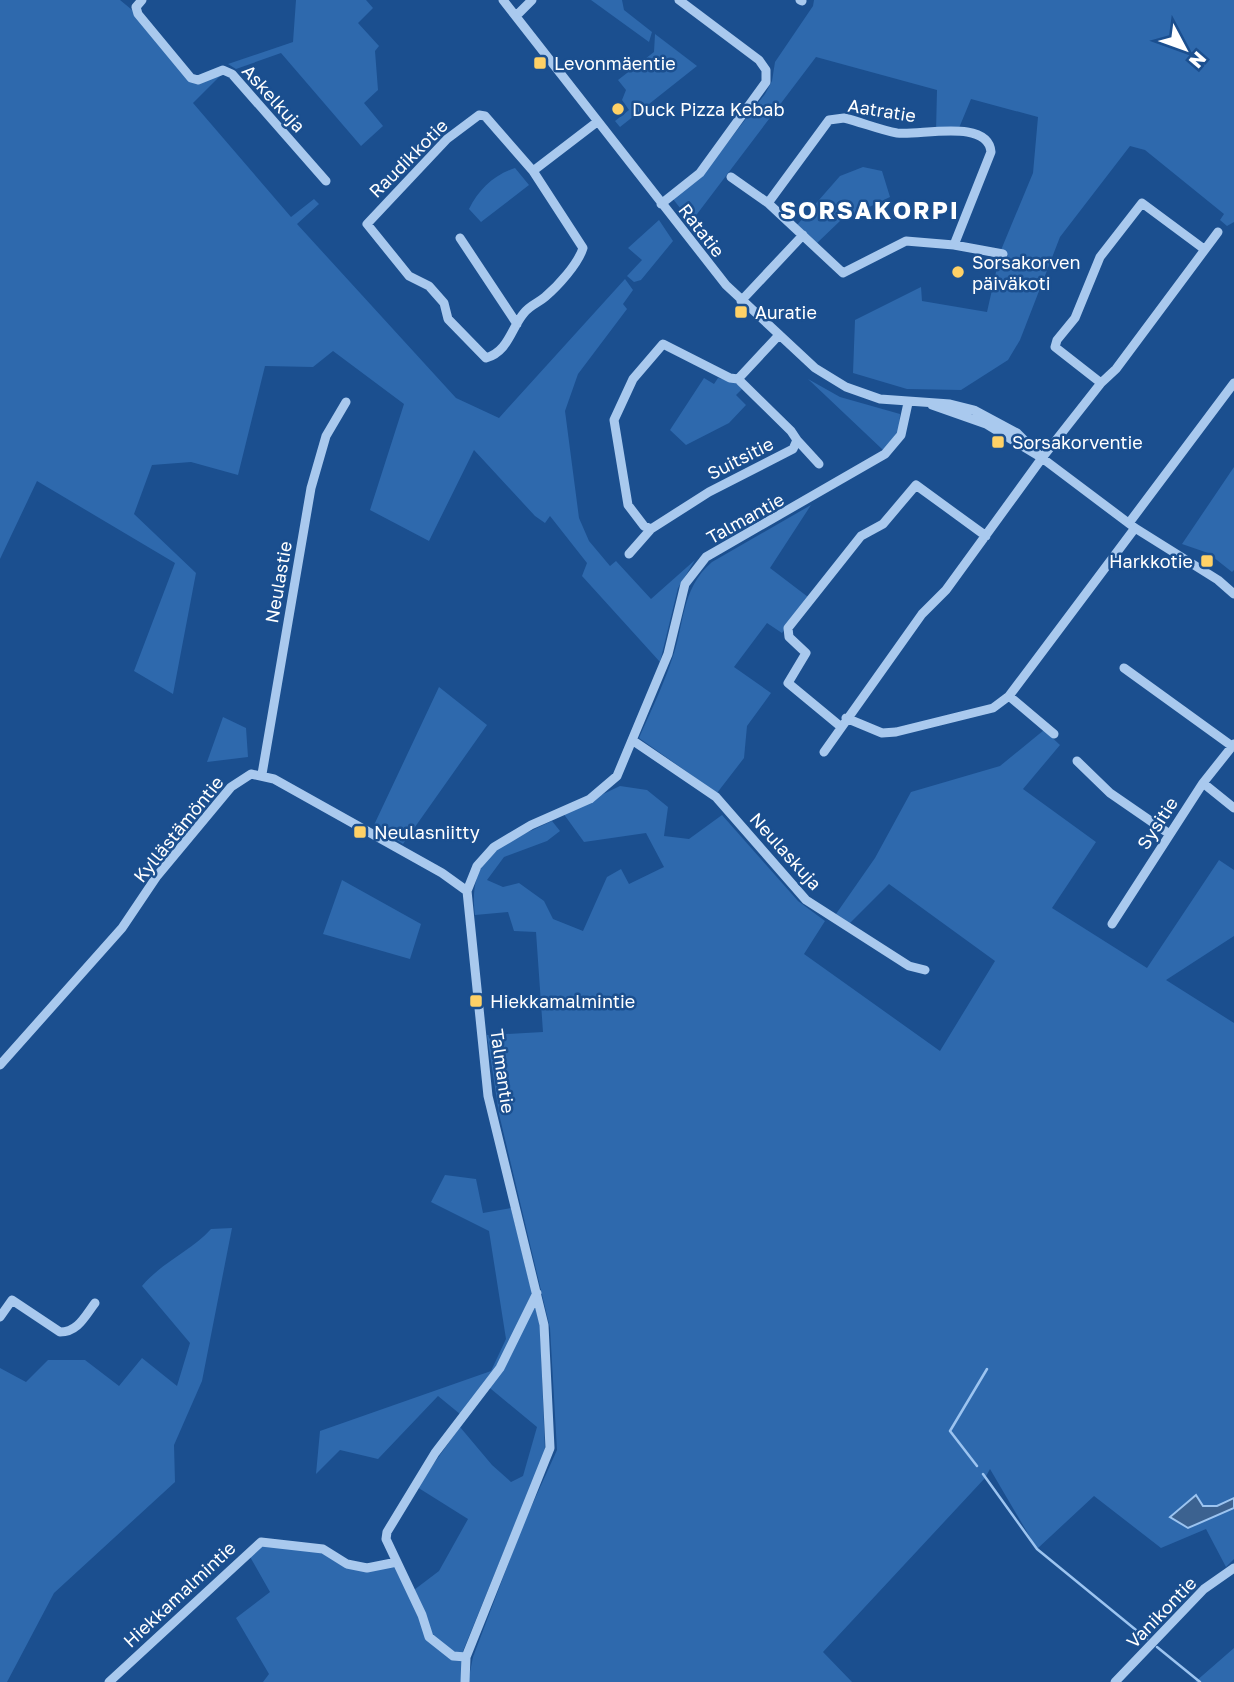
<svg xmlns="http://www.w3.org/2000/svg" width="1234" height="1682" viewBox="0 0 1234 1682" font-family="'Golos Text',sans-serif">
	<rect width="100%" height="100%" fill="#1b4f8f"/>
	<path fill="#2e69ad" d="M0,0H120L137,14L193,82L223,73L193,103L291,217L314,199L319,204L297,224L456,398L499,418L625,279L633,290L623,304L627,309L578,374L565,411L579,518L589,541L610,566L616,561L651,599L695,560L678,588L660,662L582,576L587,563L550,516L545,523L535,516L474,450L429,541L370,510L404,404L333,351L313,367L265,366L238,475L191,462L152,465L134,514L196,573L173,694L134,671L175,563L37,481L0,559Z
		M296,0H366L373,8L358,23L379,46L375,51L378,90L364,103L383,126L361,146L281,53L236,69L228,64L293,42Z
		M591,0H622L624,10L652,32L649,42Z
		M814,0H1234V222L1227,226L1220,220L1224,214L1145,150L1130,146L1060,237L1020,340L1008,360L961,390L907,389L853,373L855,320L921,287L922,301L987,312L1001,250L1033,173L1038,117L971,99L959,128L936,132L937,90L816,57L691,222L673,199L701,177L765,94L772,81L775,62L813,6Z
		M655,34L697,66L620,127L615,121L629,110L622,100L626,90L618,80L654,52Z
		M863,167L882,171L890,197L840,221L816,244L797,225L840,176Z
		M515,168L529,185L481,222L469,209C479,189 494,175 515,168Z
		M659,220L673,241L641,280L634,282L627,276L642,260L628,248Z
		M704,378L714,384L718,378L735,382L742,389L736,395L746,405L729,423L686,445L670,430Z
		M808,379L840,397L900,414L899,431L883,450Z
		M1234,467V570L1232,572L1208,553L1182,544Z
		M811,505L770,568L808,597L782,633L767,623L734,667L771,693L747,726L744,758L717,793L639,738C650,713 662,688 671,662C685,626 680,589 712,562Z
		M439,687L487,725L403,844L374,825Z
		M223,717L246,728L248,757L207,762Z
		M1044,730L1060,745L1023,789L1096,842L1052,908L1147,968L1219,860L1234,870V936L1166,980L1234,1023V1559L1226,1567L1206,1529L1161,1548L1094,1496L1037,1549L990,1469L985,1478L823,1652L852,1682H468L473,1657L523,1525L557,1450L550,1328L499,1114L487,1035L543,1032L536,932L514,931L508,912L475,915C467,854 505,843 552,821L560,831L547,841L504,857L487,880L503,887L519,883L544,901L553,919L583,931L607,877L621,869L629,884L664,867L646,833L584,842L563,813L620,786L647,790L668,807L664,836L689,839L722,815L798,901L825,921L804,954L940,1051L995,961L889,884L849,924L836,914L875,858L911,792L1000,766Z
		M342,880L421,924L410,959L323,934Z
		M445,1175L476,1179L483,1213L511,1208L540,1326L545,1451L463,1651V1682H263L269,1674L236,1618L270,1592L249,1555L264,1545L323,1551L347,1567L396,1564L410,1593L439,1571L468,1519L417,1487L460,1427L492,1465L511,1482L523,1476L537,1427L485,1384L460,1414L438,1396L378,1459L340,1450L316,1474L320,1431L491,1371L506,1339L489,1231L431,1202Z
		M232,1228L202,1381L174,1445L175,1482L54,1593L7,1682H0V1368L26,1382L48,1360H85L119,1386L142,1358L177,1386L190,1343L142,1286C162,1262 190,1252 211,1229Z
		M1234,1648V1682H1195Z"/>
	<path fill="#3c6290" stroke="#9cc4f0" stroke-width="2" d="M1196,1495L1203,1506H1217L1234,1498V1508L1188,1528L1170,1517Z"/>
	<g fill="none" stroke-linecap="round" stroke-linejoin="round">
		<path stroke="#9cc4f0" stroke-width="2.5" d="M977,1466L950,1431L987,1369
			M983,1474L1037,1549L1147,1639
			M1157,1647L1200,1682"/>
		<path stroke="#a9c9ee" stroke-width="9" d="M142,0L136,7L138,14L191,78L198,80L223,70L232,74L326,181
			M503,0L726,285L815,368L846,387L880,399L950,404L974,410L1017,433L1042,458
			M800,0L802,1
			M516,16L532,0
			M479,115L485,116L533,171L583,248C578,264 558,286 545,297C538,303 530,305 524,313C511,328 509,351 486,358L448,319L444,303L429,286L409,276L367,224L447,139Z
			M844,118C861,122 880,130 897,133C920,136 988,118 991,152L954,245L906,241L843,273L768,203L829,120Z
			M533,171L597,122
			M731,177L768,203
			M661,204L700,173L766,82V70L759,60L679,0
			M460,238L517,324
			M954,245L1003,254
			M741,301L803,235
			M738,379L779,335
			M1101,383L1055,347L1057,340L1075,318L1100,257L1142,203L1204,249
			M932,405L986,424L1042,458L1135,528L1218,580L1234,594
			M797,440L819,464
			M1129,523L1234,383
			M651,529L644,526L628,505L614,420L633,379L663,344L730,378L738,379
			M629,554L651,529L709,492L793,449L797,440L791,431L738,379
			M1124,668L1232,746
			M1009,696L1054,734
			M846,718L882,733L896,732L993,708L1009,696L1135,528
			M840,726L788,683L806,653L789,637L788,628L861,536L883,524L916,485L986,536
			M632,740L716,797L806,900L909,966L925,970
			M824,752L922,614L946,590L1042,458L1101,383L1116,369L1218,232
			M1077,761L1110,793L1168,833
			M262,774L311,488L326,436L346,402
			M1203,783L1234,808
			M1112,924L1203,783L1234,744
			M0,1065L122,928L157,876L231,787L251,774L274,779L442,873L467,891
			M0,1317L12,1300L60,1332C78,1332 85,1316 95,1303
			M466,1657L453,1656L429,1637L422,1615L386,1539L387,1532L435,1453L500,1368L537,1293
			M109,1682L261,1542L323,1549L347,1564L367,1568L397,1562
			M465,1682L466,1657L550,1448L544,1325L488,1096L467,891L477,866L494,847L531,825L590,799L617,776L668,654L685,584L706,557L885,454L901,435L908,403
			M1115,1682L1204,1589L1234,1568"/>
	</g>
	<g fill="#ffd166" stroke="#1b4f8f" stroke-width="2.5">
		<rect x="533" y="56" width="14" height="14" rx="3.5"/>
		<circle cx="618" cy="109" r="7"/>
		<circle cx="958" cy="272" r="7"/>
		<rect x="734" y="305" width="14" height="14" rx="3.5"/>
		<rect x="991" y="435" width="14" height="14" rx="3.5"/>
		<rect x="1200" y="554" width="14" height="14" rx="3.5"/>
		<rect x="353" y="825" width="14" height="14" rx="3.5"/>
		<rect x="469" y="994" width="14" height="14" rx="3.5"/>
	</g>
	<g text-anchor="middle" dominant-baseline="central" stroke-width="5" stroke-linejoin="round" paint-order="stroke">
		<g font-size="18" fill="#fff" stroke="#1b4f8f" text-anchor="start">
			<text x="554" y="63">Levonmäentie</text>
			<text x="632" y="109">Duck Pizza Kebab</text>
			<text x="972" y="262">Sorsakorven<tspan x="972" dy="21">päiväkoti</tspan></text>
			<text x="755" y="312">Auratie</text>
			<text x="1012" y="442">Sorsakorventie</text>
			<text x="1193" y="561" text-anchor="end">Harkkotie</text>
			<text x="374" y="832">Neulasniitty</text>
			<text x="490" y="1001">Hiekkamalmintie</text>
		</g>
		<g font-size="18" fill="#fff" stroke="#1b4f8f">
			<text transform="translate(274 98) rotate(48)">Askelkuja</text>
			<text transform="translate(882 110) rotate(9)">Aatratie</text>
			<text transform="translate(408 158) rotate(-45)">Raudikkotie</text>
			<text transform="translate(702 230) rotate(52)">Ratatie</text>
			<text transform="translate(740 458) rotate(-27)">Suitsitie</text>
			<text transform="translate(745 518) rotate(-29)">Talmantie</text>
			<text transform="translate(278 582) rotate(-80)">Neulastie</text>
			<text transform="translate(1157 823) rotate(-57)">Sysitie</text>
			<text transform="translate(178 829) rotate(-51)">Kyllästämöntie</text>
			<text transform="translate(786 851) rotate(48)">Neulaskuja</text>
			<text transform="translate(503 1071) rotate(82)">Talmantie</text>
			<text transform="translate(179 1594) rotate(-43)">Hiekkamalmintie</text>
			<text transform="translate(1161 1612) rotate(-46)">Vanikontie</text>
		</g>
		<g font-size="24" font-weight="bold" letter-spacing="2" fill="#fff" stroke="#1b4f8f">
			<text x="870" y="209">SORSAKORPI</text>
		</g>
	</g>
	<g transform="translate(1185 49) rotate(131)" stroke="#1b4f8f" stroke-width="5" paint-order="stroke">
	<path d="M0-5L12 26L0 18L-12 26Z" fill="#ffffff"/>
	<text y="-10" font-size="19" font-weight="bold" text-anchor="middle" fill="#ffffff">N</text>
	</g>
</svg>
